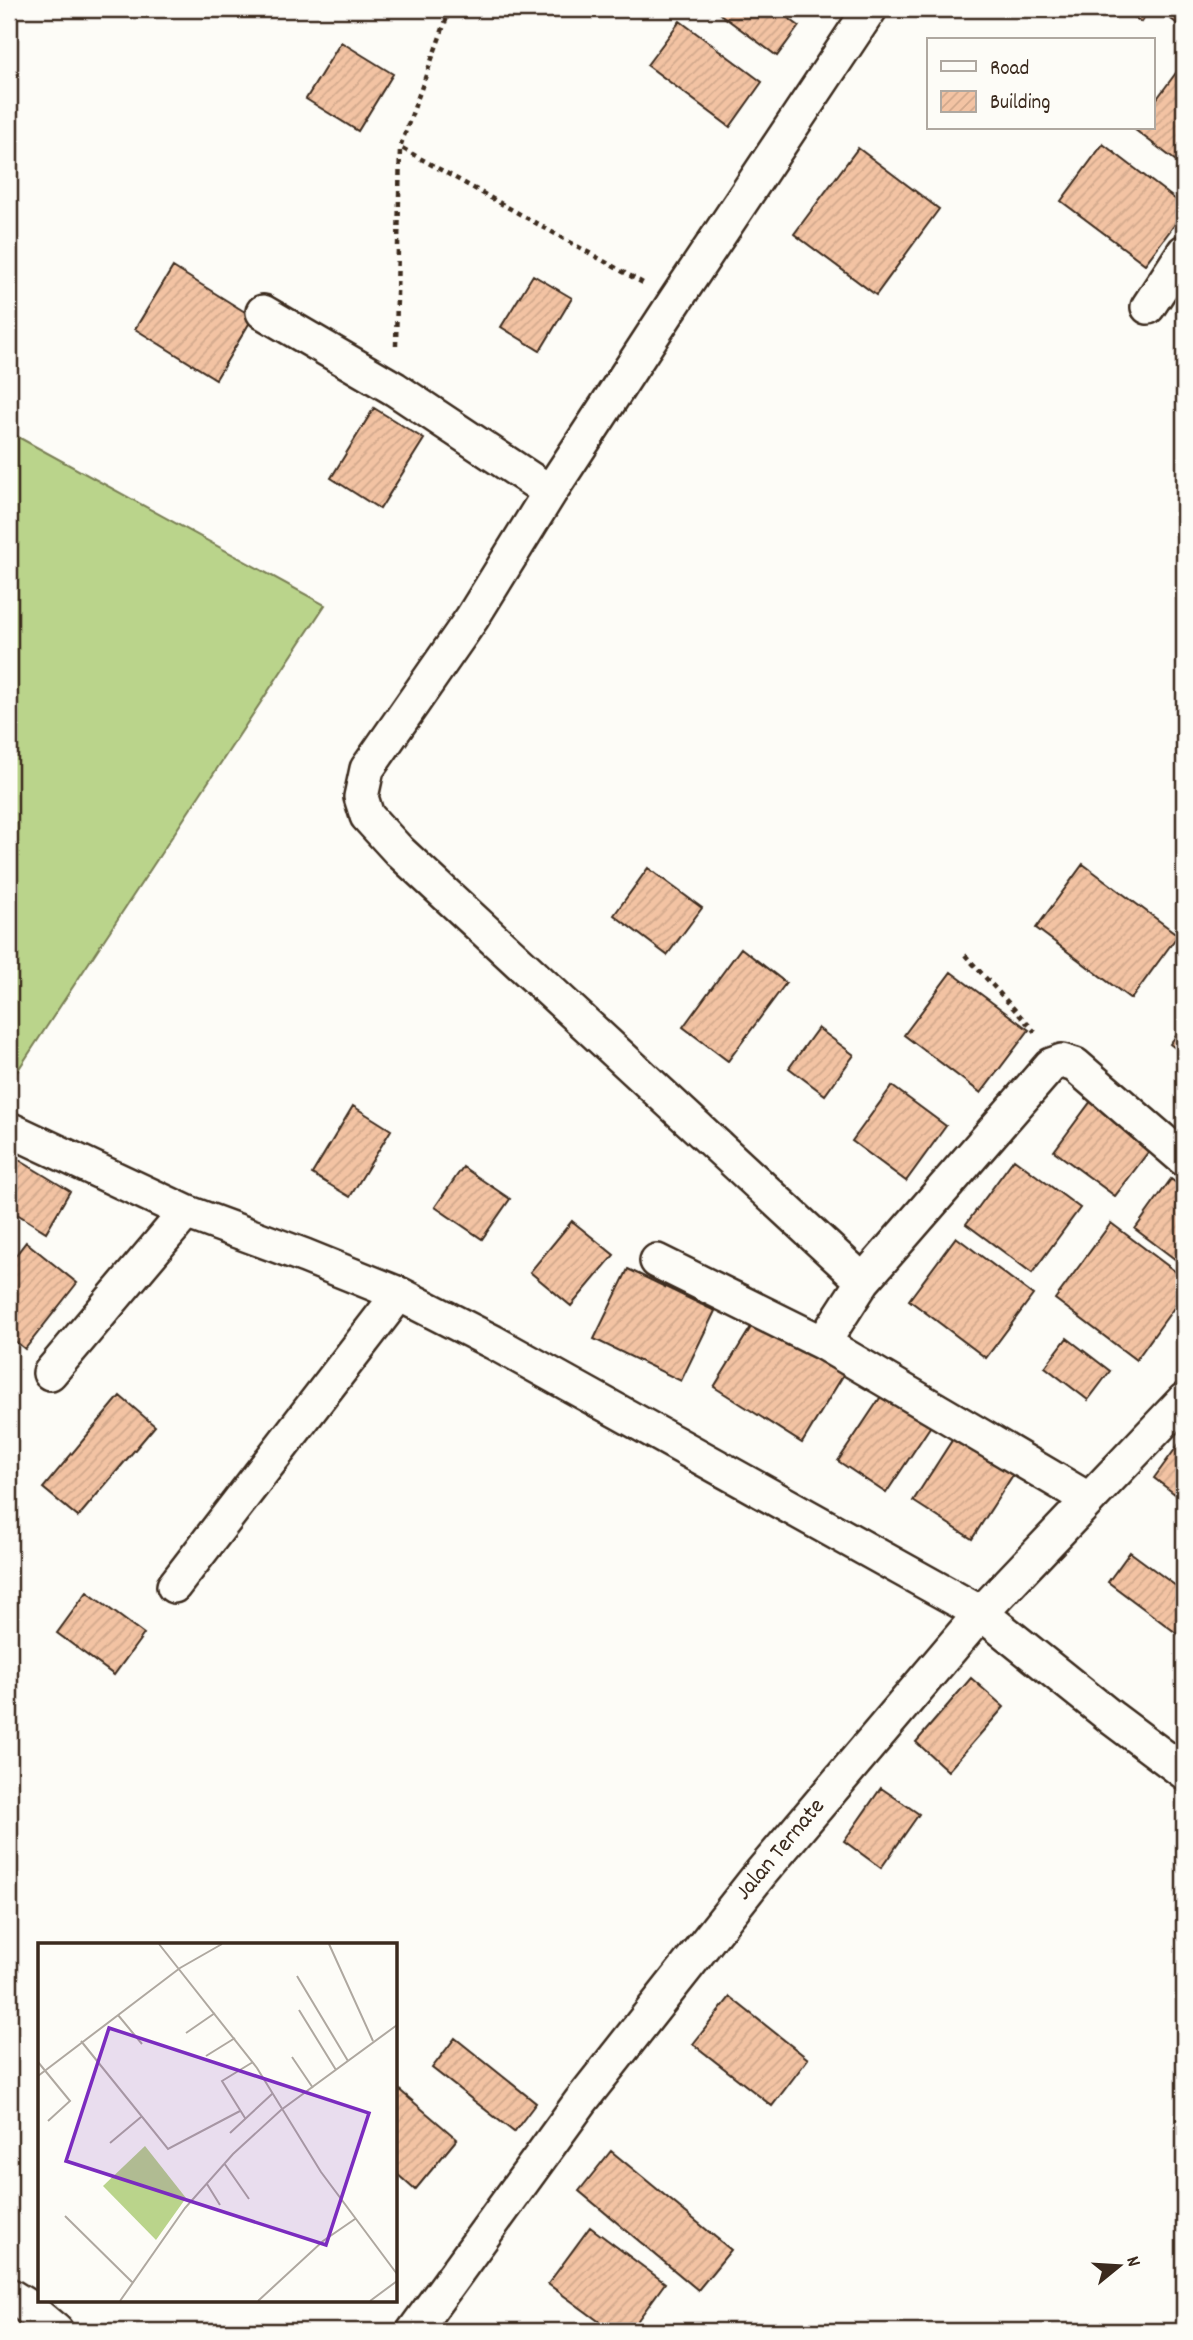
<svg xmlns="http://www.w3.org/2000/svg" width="1193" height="2340" viewBox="0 0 1193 2340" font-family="Dekko,sans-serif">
	<defs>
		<pattern id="building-hatch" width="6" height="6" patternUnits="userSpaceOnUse" patternTransform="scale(1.75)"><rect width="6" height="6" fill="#f3c3a3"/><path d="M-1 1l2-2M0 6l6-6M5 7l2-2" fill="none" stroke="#d1a88c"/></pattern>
	</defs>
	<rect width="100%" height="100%" fill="#fdfcf7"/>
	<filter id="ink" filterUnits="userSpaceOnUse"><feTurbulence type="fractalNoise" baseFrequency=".0143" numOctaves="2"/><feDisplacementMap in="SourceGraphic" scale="14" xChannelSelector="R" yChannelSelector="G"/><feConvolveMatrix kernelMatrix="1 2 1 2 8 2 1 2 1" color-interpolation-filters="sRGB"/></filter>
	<g filter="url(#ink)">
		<path fill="#bad48b" stroke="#7a7f54" stroke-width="2" d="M9,432L325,605L16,1073L9,1071Z"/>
		<path fill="url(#building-hatch)" stroke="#3b2a1e" stroke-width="2" d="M724,9H776L799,26L777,56L720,14Z
			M1123,9H1150L1141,22Z
			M1179,9H1184V29L1171,19Z
			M680,21L762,82L730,127L647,65Z
			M341,42L393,74L358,131L306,99Z
			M1181,66L1184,68V167L1134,129L1153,128V104Z
			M1103,144L1184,206V212L1145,264L1061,201Z
			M858,148L939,209L876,295L794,234Z
			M173,267L253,317L216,379L135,329Z
			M533,275L572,298L540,351L501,327Z
			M374,408L424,439L380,509L331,478Z
			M1083,864L1178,935L1131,999L1036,928Z
			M648,868L702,908L667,955L614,915Z
			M741,948L786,983L728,1061L683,1027Z
			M951,972L1029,1030L981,1093L904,1035Z
			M1184,1025V1055L1170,1044Z
			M818,1028L854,1055L825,1095L789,1068Z
			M892,1086L946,1126L906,1181L852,1141Z
			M1094,1097L1155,1143L1115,1196L1054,1151Z
			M353,1106L391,1130L350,1197L312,1174Z
			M9,1154L70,1191L46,1232L9,1209Z
			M1014,1159L1080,1208L1032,1273L966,1224Z
			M463,1167L510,1199L482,1239L435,1207Z
			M1171,1179L1184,1189V1266L1135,1229Z
			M572,1221L614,1255L571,1306L530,1272Z
			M1111,1223L1184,1278V1294L1136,1360L1055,1299Z
			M956,1237L1033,1295L986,1358L909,1300Z
			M26,1242L77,1283L25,1349L9,1336V1264Z
			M628,1269L715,1311L681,1381L594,1339Z
			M756,1319L844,1374L802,1443L714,1387Z
			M1067,1338L1110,1371L1088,1400L1045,1367Z
			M884,1392L932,1424L886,1493L838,1461Z
			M120,1396L155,1426L78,1517L43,1488Z
			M960,1428L1018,1467L972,1539L913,1501Z
			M1184,1437V1501L1154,1478Z
			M1130,1552L1184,1592L1183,1638L1108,1582Z
			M87,1592L144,1634L114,1675L57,1633Z
			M971,1678L1004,1707L948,1771L916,1742Z
			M881,1788L919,1814L881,1868L844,1841Z
			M730,1997L808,2059L772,2106L693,2044Z
			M455,2038L536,2103L514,2132L432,2068Z
			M396,2087L457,2139L415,2190L396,2173Z
			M611,2151L731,2250L698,2290L579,2191Z
			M590,2227L665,2283L630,2331H612L548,2284Z"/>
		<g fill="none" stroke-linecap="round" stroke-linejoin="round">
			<defs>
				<path id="street" d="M1148,307L1184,252
					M263,312L395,389L550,492
					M9,1129L186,1212L305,1256L399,1294L493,1342L981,1613L1112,1718L1184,1772
					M657,1261L823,1343L1088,1499
					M863,1281L399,851L367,816L361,797L367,769L472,618L550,492L675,301L870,9
					M823,1343L863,1281L1051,1065L1062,1061L1075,1065L1184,1159
					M50,1373L186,1212
					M174,1586L399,1294
					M9,2295L25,2305L56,2331
					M414,2331L581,2101L760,1874L981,1613L1184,1400"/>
			</defs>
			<use href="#street" stroke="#3b2a1e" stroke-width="38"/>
			<path stroke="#3b2a1e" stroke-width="4.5" stroke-dasharray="5 5" stroke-linecap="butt" d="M450,9L400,147L643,283
				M396,346L400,147
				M965,955L1035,1032"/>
			<use href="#street" stroke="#fdfcf7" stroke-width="33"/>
		</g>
	</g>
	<g text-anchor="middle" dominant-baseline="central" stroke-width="5" stroke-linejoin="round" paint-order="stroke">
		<g font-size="24" fill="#3b2a1e" stroke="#fdfcf7">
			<text transform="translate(781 1850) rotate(-50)">Jalan Ternate</text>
		</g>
	</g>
	<g transform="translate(38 1943)">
		<rect width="359" height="359" fill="#fdfcf7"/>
		<path d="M107,203L148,255L118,297L65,243Z" fill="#bad48b"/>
		<path fill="none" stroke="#afa8a0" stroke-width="2" d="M121,1L219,125L283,229L359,331M291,1L335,98M259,33L310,118M261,67L298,127M80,72L104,101M148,90L177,70M43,98L130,206L202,168M168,113L197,95M254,114L275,145M0,119L32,158L10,178M0,133L142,25L184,1M207,175L184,138L215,119M192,190L234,151M72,200L103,174M186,220L211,256M169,241L182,262M27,273L94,339M82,358L147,265L195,211L243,167L359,82M220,358L285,298L317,276M332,358L359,338"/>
		<path fill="#7b2cbf" fill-opacity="0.15" stroke="#7b2cbf" stroke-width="3.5" d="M71,85L331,170L288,302L28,218Z"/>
		<rect width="359" height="359" fill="none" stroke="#3b2a1e" stroke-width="3.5"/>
	</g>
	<rect width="1193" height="2340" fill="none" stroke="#fdfcf7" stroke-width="35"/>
	<rect x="18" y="18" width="1158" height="2305" fill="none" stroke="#3b2a1e" stroke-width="2.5" filter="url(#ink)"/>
	<rect x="927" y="38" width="228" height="91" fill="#fdfcf7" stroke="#afa8a0" stroke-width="2"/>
	<rect x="941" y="61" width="35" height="10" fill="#fdfcf7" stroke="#afa8a0" stroke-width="2"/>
	<text x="990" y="74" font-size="21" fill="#3b2a1e">Road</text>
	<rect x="941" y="91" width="35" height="21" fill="url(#building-hatch)" stroke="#afa8a0" stroke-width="2"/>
	<text x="990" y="108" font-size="21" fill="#3b2a1e">Building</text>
	<g transform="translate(1119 2266) rotate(72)" stroke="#fdfcf7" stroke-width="5" paint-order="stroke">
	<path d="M0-5L12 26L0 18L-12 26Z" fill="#3b2a1e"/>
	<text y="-10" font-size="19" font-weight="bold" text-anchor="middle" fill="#3b2a1e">N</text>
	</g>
</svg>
